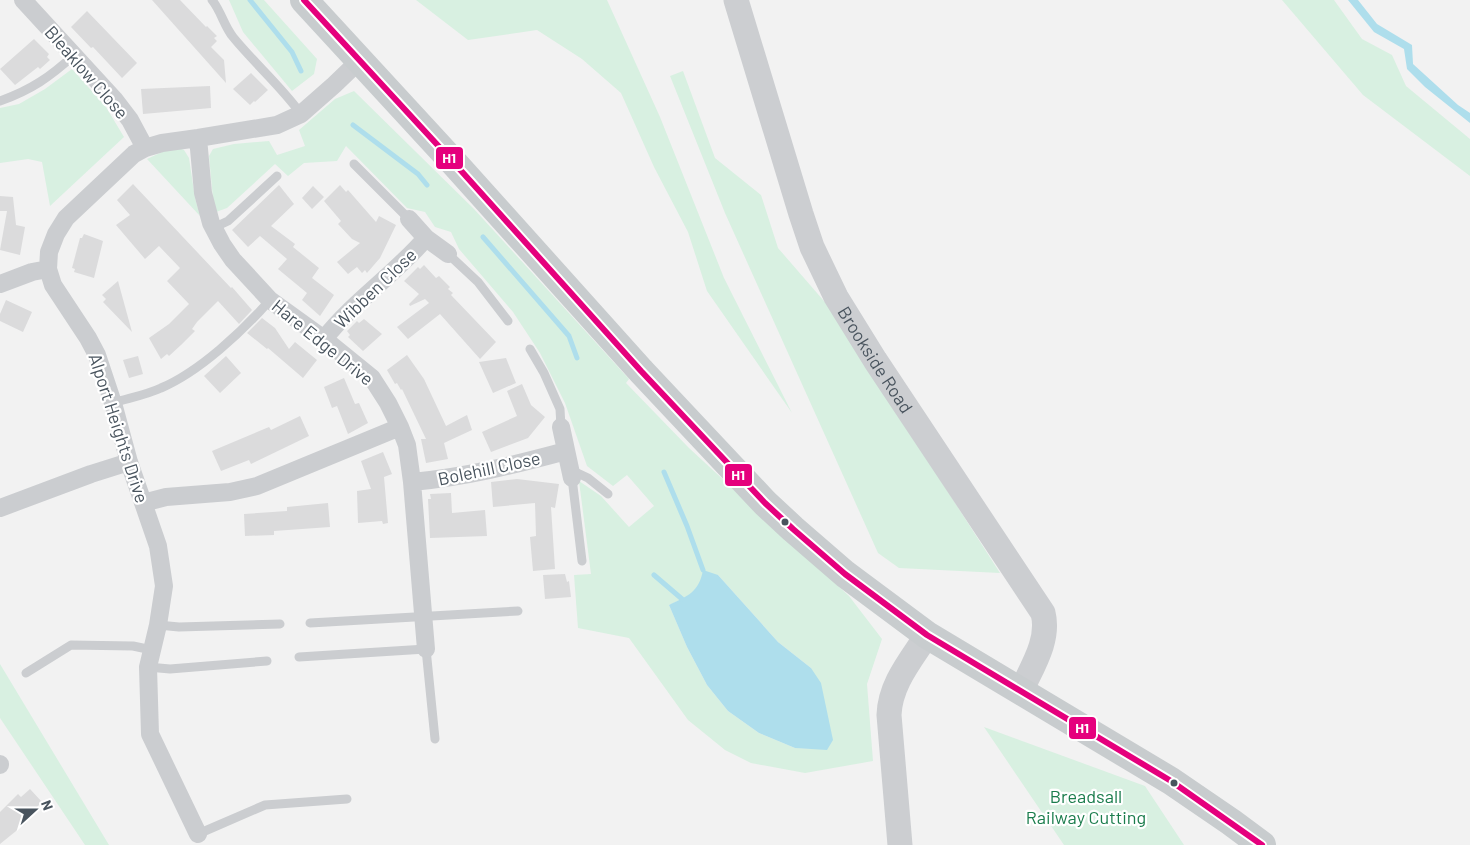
<svg xmlns="http://www.w3.org/2000/svg" width="1470" height="845" viewBox="0 0 1470 845" font-family="Barlow,sans-serif">
	<rect width="100%" height="100%" fill="#f2f2f2"/>
	<path fill="#d8f0e1" fill-rule="evenodd" d="M229,0H264L317,59L314,74L292,91L243,32Z
		M416,0H607L660,117L724,278L792,413L707,291L688,232L654,167L621,93L582,59L537,30L468,40Z
		M1282,0H1334L1362,39L1392,55L1406,86L1470,139V176L1363,95Z
		M72,69L106,107L124,137L50,206L42,162L28,159L0,163V108L19,104L45,89Z
		M683,71L715,158L761,195L778,248L830,308L1000,573L899,568L878,553L725,213L670,76Z
		M354,91L474,209L629,379L626,383L689,448L849,596L882,639L867,684L873,761L805,773L751,763L725,750L688,720L629,638L578,628L574,575L591,574L579,481L601,496L629,527L654,506L627,475L613,486L587,466L565,403L540,353L513,312L459,249L451,232L435,227L425,212L407,208L346,146L337,161L304,163L288,176L275,164L227,208L216,212L213,199L209,156L213,149L234,144L269,141L277,155L305,146L299,130L335,99ZM718,575L778,642L811,668L827,749L795,748L759,733L728,711L707,685L687,647L669,605L691,595L701,581Z
		M175,146L184,150L189,158L195,198L200,216L147,159Z
		M0,664L109,845H85L0,718Z
		M984,727L1145,786L1184,845H1064Z"/>
	<path fill="#aedeec" d="M1348,0H1358L1377,24L1412,45L1413,64L1458,105L1470,113V123L1425,87L1407,69L1404,49L1374,32Z
		M703,570L718,575L778,642L811,668L821,683L833,740L827,750L795,748L759,733L728,711L707,685L687,647L669,605C688,596 699,592 703,570Z"/>
	<g fill="none" stroke-linecap="round" stroke-linejoin="round">
		<path stroke="#aedeec" stroke-width="5" d="M250,0L292,52L301,71
			M353,125L418,174L427,185
			M483,237L569,336L577,358
			M664,472L687,526L703,570
			M654,575L682,599"/>
	</g>
	<path fill="#dbdbdc" d="M152,0H180L206,27L207,26L217,36L214,38L217,41L211,47L224,60L226,83Z
		M87,11L137,63L122,78L93,47L91,48L71,27Z
		M34,39L49,54L47,57L50,60L40,69L38,67L15,85L0,69Z
		M251,73L268,90L255,102L254,101L250,105L233,89Z
		M210,86L211,108L143,114L141,89Z
		M133,184L231,288L232,287L252,310L239,324L218,301L197,322L192,329L195,331L181,345L169,356L167,354L161,359L149,338L169,324L189,304L167,281L180,268L159,246L145,259L116,225L130,215L117,200Z
		M279,185L294,204L271,226L295,244L293,247L319,268L312,278L334,295L320,316L302,300L307,293L278,269L287,259L260,236L248,247L232,230Z
		M340,185L346,192L348,190L376,222L379,216L396,225L380,258L367,273L365,270L362,273L357,267L348,274L337,262L360,243L352,239L338,224L341,221L324,201Z
		M313,186L324,197L312,209L302,198Z
		M0,196L13,197L16,225L25,227L20,255L0,250L7,211H0Z
		M84,234L103,241L94,278L74,272L75,269L72,268L80,238H82Z
		M424,265L436,278L439,276L450,287L448,289L453,293L451,295L496,342L480,359L440,314L408,339L397,327L429,303L425,299L410,306L409,304L419,294L404,281L418,267L420,269Z
		M118,281L132,332L103,302L106,299L102,295Z
		M6,300L32,312L23,332L0,321V314Z
		M262,318L275,328L289,349L295,342L317,360L303,378L268,348L267,349L247,333Z
		M364,319L382,334L363,351L348,337L350,335L347,331L357,321L359,323Z
		M407,355L424,379L446,426L467,415L472,430L444,443L448,459L426,463L421,439H426L402,389L401,390L397,383L395,384L387,370Z
		M138,356L143,374L129,378L123,360Z
		M226,356L241,373L220,393L204,376Z
		M506,358L516,383L493,393L479,362Z
		M344,378L355,404L359,403L368,423L348,434L337,406L332,408L324,387Z
		M522,384L531,405L545,417L528,438L491,452L482,432L517,416L507,391Z
		M300,416L309,436L251,464L249,460L221,471L212,451L269,427L271,430Z
		M383,452L392,474L384,477L388,523L383,524L382,521L358,523L357,491L371,489L361,461Z
		M517,479L559,484L555,508L551,507L555,569L533,571L530,537L536,536L535,503L493,507L491,482Z
		M451,493L452,513L485,510L487,536L430,538L428,499H431L430,494Z
		M328,503L330,527L274,531V535L245,536L244,514L287,511V507Z
		M565,574L567,582L569,581L571,597L545,599L543,575Z
		M30,789L42,802L24,820L26,823L0,844V812L18,794L21,797Z"/>
	<g fill="none" stroke-linecap="round" stroke-linejoin="round">
		<path stroke="#cbcdd0" stroke-width="9" d="M212,0C221,11 224,26 233,37C255,64 281,86 301,114
			M0,101C31,90 50,77 74,55
			M354,164L409,219
			M213,228L228,221L277,176
			M448,254L478,282L508,321
			M530,349L544,373L560,409L561,427
			M113,403C129,398 146,395 161,388C199,372 243,331 270,300
			M571,470L588,478L608,494
			M572,478L582,561
			M310,623L518,611
			M158,625L179,627L280,624
			M299,657L426,649L435,739
			M148,667L170,669L267,661
			M26,673L71,645L133,646L152,650
			M198,834L265,805L347,799"/>
		<path stroke="#cbcdd0" stroke-width="18" d="M23,0L114,99L130,120L145,148
			M198,138L203,193L211,223L222,244L233,260L270,300L324,339L372,378L388,403L400,427L407,445L412,482L426,649
			M409,219L426,238L448,254
			M0,284L32,272L48,269
			M324,339C354,301 395,274 426,238
			M561,427L572,478
			M412,482C466,477 514,465 566,451
			M143,503L166,497L230,492L257,486L400,427
			M0,508L91,474L129,462
			M0,765V764
			M198,834L150,734L148,667L158,625L164,586L158,546L129,462L113,403L97,355L88,338L53,285L48,269L49,252L56,234L66,218L134,154L145,148L162,143L198,138L277,125L301,114L334,85L359,61"/>
		<g stroke="#ccced1" stroke-width="25">
			<path id="s1" d="M736,0L801,214L812,247L836,297L875,360L1043,613C1050,640 1032,667 1021,691"/>
			<path d="M900,845L889,715C890,684 911,660 927,635"/>
		</g>
		<path stroke="#c8ccce" stroke-width="28" d="M304,0L455,164L641,371L765,503L793,529L845,574L927,635L1171,781L1231,822L1262,845"/>
		<defs>
			<path id="bus-1" d="M304,0L455,164L641,371L765,503L793,529L845,574L927,635L1171,781L1262,845"/>
		</defs>
		<use href="#bus-1" stroke="#fff" stroke-width="10"/>
		<use href="#bus-1" stroke="#e5007d" stroke-width="6"/>
	</g>
	<g fill="#49545e" stroke="#fff" stroke-width="2">
		<circle cx="785" cy="522" r="4.5"/>
		<circle cx="1174" cy="783" r="4.5"/>
	</g>
	<g text-anchor="middle" dominant-baseline="central" stroke-width="4.5" stroke-linejoin="round" paint-order="stroke">
		<g font-size="18" fill="#49545e" stroke="#fff">
			<text transform="translate(87 72) rotate(49)">Bleaklow Close</text>
			<text transform="translate(375 288) rotate(-44)">Wibben Close</text>
			<text transform="translate(323 342) rotate(39)">Hare Edge Drive</text>
			<text stroke="none"><textPath href="#s1" startOffset="388">Brookside Road</textPath></text>
			<text transform="translate(119 428) rotate(72)">Alport Heights Drive</text>
			<text transform="translate(489 468) rotate(-12)">Bolehill Close</text>
		</g>
		<g font-size="18" fill="#1b7d4d" stroke="#fff">
			<text x="1086" y="796">Breadsall<tspan x="1086" dy="21">Railway Cutting</tspan></text>
		</g>
	</g>
	<g stroke="#fff" stroke-width="2">
		<rect x="435" y="146" width="29" height="24" rx="5" fill="#e5007d"/>
		<rect x="724" y="463" width="29" height="24" rx="5" fill="#e5007d"/>
		<rect x="1068" y="716" width="29" height="24" rx="5" fill="#e5007d"/>
	</g>
	<g font-size="14" text-anchor="middle" font-weight="bold" fill="#fff">
		<text x="449" y="163">H1</text>
		<text x="738" y="480">H1</text>
		<text x="1082" y="733">H1</text>
	</g>
	<g transform="translate(35 810) rotate(69)" stroke="#ffffff" stroke-width="4" paint-order="stroke">
	<path d="M0-4L9 19L0 12L-9 19Z" fill="#49545e"/>
	<text y="-8" font-size="14" font-weight="bold" text-anchor="middle" fill="#49545e">N</text>
	</g>
</svg>
